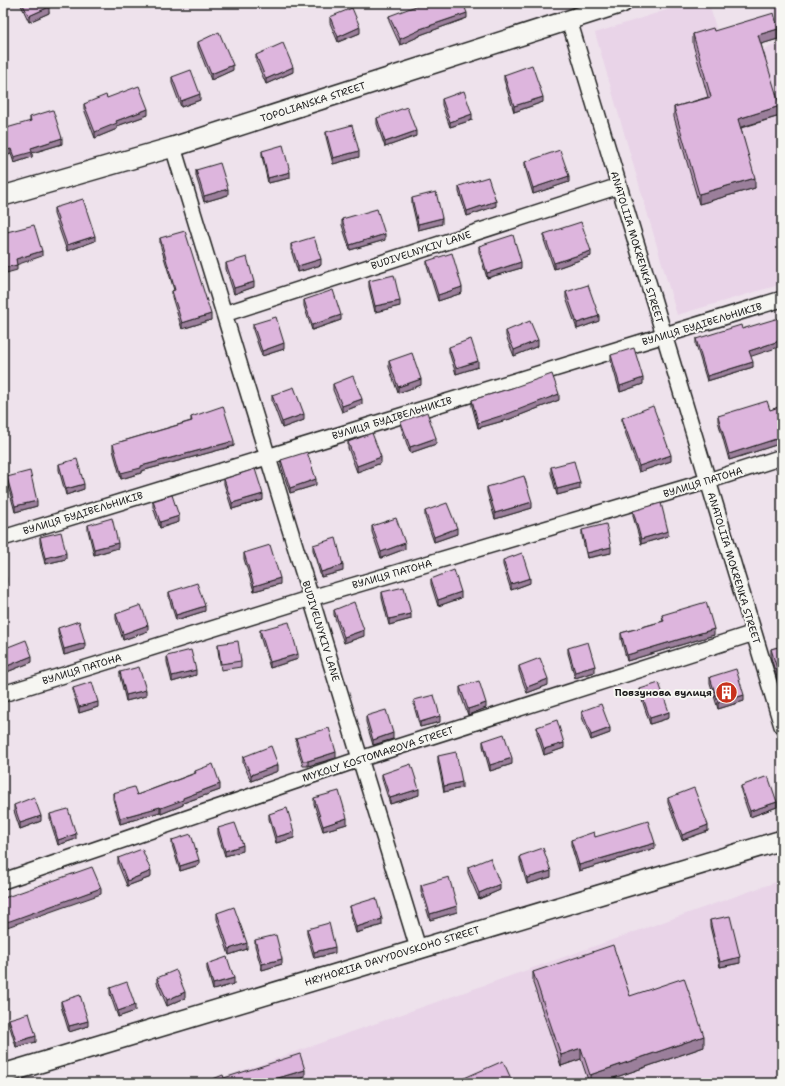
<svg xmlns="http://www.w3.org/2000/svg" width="785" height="1086" viewBox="0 0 785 1086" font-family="'Shantell Sans',sans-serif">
	<rect width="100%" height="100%" fill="#eee2ec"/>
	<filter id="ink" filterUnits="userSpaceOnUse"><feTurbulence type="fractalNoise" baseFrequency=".025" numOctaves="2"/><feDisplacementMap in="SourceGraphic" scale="8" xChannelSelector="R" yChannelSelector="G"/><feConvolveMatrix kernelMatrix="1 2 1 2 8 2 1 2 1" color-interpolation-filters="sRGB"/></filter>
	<g filter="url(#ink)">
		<path fill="#e9d4e8" d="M688,3H709L725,61L782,43V284L677,315L595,33Z
			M771,3H782V40Z
			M782,880V1083H207Z"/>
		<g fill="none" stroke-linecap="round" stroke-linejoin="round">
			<defs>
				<path id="minor" d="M569,20L782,726
					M173,147L418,948
					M224,314L619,186
					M3,538L782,299
					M3,694L311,598L708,481L782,457
					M3,881L360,759L754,633"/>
				<path id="tertiary" d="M3,196L173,147L622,3
					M3,1074L782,840"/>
			</defs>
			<use href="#minor" stroke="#1c1c1c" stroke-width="18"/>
			<use href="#tertiary" stroke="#1c1c1c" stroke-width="22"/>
			<use href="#minor" stroke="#f6f6f2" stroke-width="15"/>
			<use href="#tertiary" stroke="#f6f6f2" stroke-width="19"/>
		</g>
		<path fill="#be9cbe" stroke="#1c1c1c" d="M20,3H47L49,13L29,22Z
			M389,16L467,18L420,35V36L400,45L389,21Z
			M330,17L360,33L338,42L330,23Z
			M714,31L778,39L761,44L780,116L741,128L755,188L699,204L674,117V107L708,97L693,44V34Z
			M198,42L233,70L211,80L198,47Z
			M256,55L293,72L266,84L256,61Z
			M504,75L543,102L514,112L504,80Z
			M172,77L200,100L181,107L172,83Z
			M107,98L148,115L117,126V129L95,138L84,109V104Z
			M442,99L472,120L450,127L442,105Z
			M30,117L62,144L32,153V157L14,163L11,154L3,157L30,121Z
			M377,118L416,136L385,147L377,124Z
			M326,132L359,157L333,164L326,137Z
			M262,151L290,178L268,183L262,156Z
			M525,162L569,182L533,194L525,167Z
			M196,170L228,195L204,202L196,176Z
			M459,186L496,206L467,216L459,192Z
			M412,198L442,224L418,230L412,204Z
			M54,208L95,241L67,251L54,214Z
			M342,219L385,240L350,250L342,225Z
			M544,234L591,256L554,269L544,240Z
			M160,238L211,320L182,329L172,297V291L174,290L160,244Z
			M291,244L321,265L298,272L291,250Z
			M479,246L521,268L487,278L479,252Z
			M427,261L462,293L438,301L427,266Z
			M226,263L254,287L234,294L226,269Z
			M369,281L400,306L375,312L369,287Z
			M566,292L599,321L577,329L566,298Z
			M304,300L341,320L312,330L304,306Z
			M253,324L284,349L262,356L253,330Z
			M506,331L538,346L514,356L506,336Z
			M696,339L750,356L753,367L707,381L696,345Z
			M449,347L478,367L456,374L449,352Z
			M611,355L643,384L620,392L611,361Z
			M389,361L421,385L398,393L389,367Z
			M333,384L362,404L342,412L333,390Z
			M512,388L559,400L510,419L478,428L472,406V400Z
			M272,395L304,420L282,428L272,401Z
			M782,406V443L729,460L718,421V416L770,410Z
			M191,417L234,446L141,471V473L121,479L113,450V444L191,421Z
			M622,418L671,461L639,472L622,423Z
			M401,422L436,444L410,453L401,427Z
			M348,442L381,463L357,472L348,448Z
			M281,460L316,485L290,493L281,466Z
			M59,464L84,489L66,495L59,470Z
			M551,467L580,489L557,495L551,473Z
			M7,477L37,506L15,512L7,482Z
			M224,479L263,500L232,509L224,484Z
			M487,487L532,508L495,519L487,492Z
			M153,501L179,522L160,528L153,507Z
			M425,511L457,534L434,542L425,517Z
			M633,511L668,536L641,544L633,516Z
			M88,525L118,548L94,555L88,530Z
			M372,526L405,549L381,558L372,532Z
			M582,530L611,553L587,558L582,536Z
			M40,537L66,559L45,564L40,543Z
			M313,545L343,571L321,577L313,550Z
			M244,553L280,584L254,591L244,559Z
			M503,560L530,583L511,590L503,565Z
			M431,579L461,598L438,606L431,584Z
			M169,592L205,611L176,620L169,598Z
			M382,592L411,619L389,625L382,598Z
			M334,610L364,636L344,643L334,615Z
			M116,614L148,631L123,640L116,619Z
			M662,615L714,635L627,661L621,639V633L663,621Z
			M58,628L85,649L64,655L58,633Z
			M260,630L298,659L270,668L260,636Z
			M218,644L241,661V667L221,670L218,650Z
			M782,646V693L771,658V649Z
			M568,648L595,672L575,678L568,653Z
			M3,649L32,662L7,672L3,662Z
			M167,656L196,675L172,682L167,662Z
			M519,666L548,685L527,693L519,671Z
			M120,672L146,696L126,701L120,677Z
			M710,677L744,701L718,709L710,683Z
			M460,687L486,708L468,715L460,693Z
			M73,688L98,707L79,713L73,693Z
			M640,689L669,718L650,724L640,694Z
			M414,700L440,722L420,727L414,706Z
			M582,711L610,733L591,740L582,717Z
			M366,716L393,739L373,745L366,722Z
			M537,727L564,748L544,755L537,733Z
			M296,738L336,758L308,766H303L296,744Z
			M483,741L512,764L490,771L483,746Z
			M438,756L462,788L444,792L438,762Z
			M243,757L278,771L251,781L243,763Z
			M195,771L220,790L183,803V805L161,814L160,812L120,824L113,799V793L137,795L195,773Z
			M382,774L419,795L390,804L382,779Z
			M741,786L777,807L750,817L741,791Z
			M314,798L347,824L323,831L314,804Z
			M668,798L708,831L682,840L668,803Z
			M14,805L41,821L20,829L14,811Z
			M50,814L76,839L58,845L50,820Z
			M269,814L294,838L276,843L269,819Z
			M218,828L243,851L225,856L218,834Z
			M595,837L655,848L579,871L571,845V840Z
			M172,840L199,865L180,871L172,845Z
			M520,856L551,877L527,884L520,861Z
			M118,858L151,877L127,886L118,864Z
			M468,867L500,890L479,899L468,873Z
			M421,885L457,912L430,920L421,891Z
			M350,906L382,925L356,933L350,912Z
			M217,913L247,949L229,955L217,919Z
			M710,920L740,963L720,967L710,926Z
			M307,929L335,953L314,958L307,934Z
			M255,940L282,964L262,970L255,946Z
			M207,964L234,984L213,990L207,969Z
			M533,972L630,996L704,1047L599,1083H589L581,1059L561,1066L533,983Z
			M157,978L185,998L167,1006L157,983Z
			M110,988L135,1011L118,1017L110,994Z
			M61,1001L88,1026L69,1032L61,1006Z
			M9,1019L36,1042L16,1047L9,1024Z"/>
		<path fill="#9b7f9b" stroke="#1c1c1c" d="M49,7V13L29,22V16Z
			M467,13V18L420,35V36L400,45V39L420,29Z
			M360,27V33L338,42V37Z
			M778,29V39L758,45V35Z
			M6,33V38L3,40V34Z
			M233,65V70L211,80V74Z
			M293,67V72L266,84V79Z
			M200,94V100L181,107V101Z
			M543,97V102L514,112V106Z
			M780,106V116L738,128V119Z
			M148,109V115L117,126V129L95,138V132L116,121Z
			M472,114V120L450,127V122Z
			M416,131V136L385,147V142Z
			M62,138V144L32,153V157L14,163V157L31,148Z
			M11,149V154L3,157V151Z
			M359,151V157L333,164V158Z
			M290,172V178L268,183V178Z
			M569,176V182L533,194V188Z
			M755,178V188L699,204V194Z
			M228,189V195L204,202V196Z
			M496,201V206L467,216V211Z
			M442,218V224L418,230V224Z
			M385,234V240L350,250V245Z
			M95,236V241L67,251V245Z
			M42,251V256L16,265V259Z
			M591,251V256L554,269V263Z
			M321,259V265L298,272V266Z
			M521,262V268L487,278V273Z
			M17,265V270L3,274V268Z
			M254,282V287L234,294V288Z
			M462,287V293L438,301V295Z
			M400,301V306L375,312V306Z
			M211,314V320L182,329V323Z
			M341,315V320L312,330V325Z
			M599,316V321L577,329V323Z
			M538,340V346L514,356V350Z
			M782,340V346L749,357V351Z
			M284,343V349L262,356V351Z
			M478,361V367L456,374V368Z
			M753,362V367L707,381V376Z
			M643,378V384L620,392V386Z
			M421,379V385L398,393V387Z
			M559,394V400L510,419L478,428V423Z
			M362,399V404L342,412V406Z
			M304,414V420L282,428V422Z
			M782,437V443L729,460V454Z
			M436,438V444L410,453V447Z
			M234,441V446L141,471V473L121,479V473L141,466Z
			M671,455V461L639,472V466Z
			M381,457V463L357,472V466Z
			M316,479V485L290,493V488Z
			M580,483V489L557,495V489Z
			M84,484V489L66,495V489Z
			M263,494V500L232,509V503Z
			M37,501V506L15,512V506Z
			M532,502V508L495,519V513Z
			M179,516V522L160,528V522Z
			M457,528V534L434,542V537Z
			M668,531V536L641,544V539Z
			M118,543V548L94,555V549Z
			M405,543V549L381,558V552Z
			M611,547V553L587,558V553Z
			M66,553V559L45,564V558Z
			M343,565V571L321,577V572Z
			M3,578H6V583L3,584Z
			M280,578V584L254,591V586Z
			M530,578V583L511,590V584Z
			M461,592V598L438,606V600Z
			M205,606V611L176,620V615Z
			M411,614V619L389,625V619Z
			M148,625V631L123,640V634Z
			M714,629V635L627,661V655Z
			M364,630V636L344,643V637Z
			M85,643V649L64,655V649Z
			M298,654V659L270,668V662Z
			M32,656V662L7,672V666Z
			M595,666V672L575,678V672Z
			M196,670V675L172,682V676Z
			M548,679V685L527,693V687Z
			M146,690V696L126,701V695Z
			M744,695V701L718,709V703Z
			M98,702V707L79,713V707Z
			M486,703V708L468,715V709Z
			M669,712V718L650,724V718Z
			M440,716V722L420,727V722Z
			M610,728V733L591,740V735Z
			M393,733V739L373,745V740Z
			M564,743V748L544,755V749Z
			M336,752V758L308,766V761Z
			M512,758V764L490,771V765Z
			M278,765V771L251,781V775Z
			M462,782V788L444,792V786Z
			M220,784V790L183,803V805L161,814V808L183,798Z
			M419,789V795L390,804V798Z
			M777,802V807L750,817V811Z
			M160,807V812L120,824V818Z
			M41,816V821L20,829V823Z
			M347,818V824L323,831V826Z
			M708,825V831L682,840V835Z
			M294,832V838L276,843V837Z
			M76,834V839L58,845V840Z
			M655,843V848L579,871V865Z
			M243,845V851L225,856V851Z
			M199,860V865L180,871V866Z
			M151,871V877L127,886V881Z
			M551,871V877L527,884V878Z
			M500,884V890L479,899V893Z
			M101,888V894L10,926L3,928V922Z
			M457,906V912L430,920V914Z
			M382,919V925L356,933V927Z
			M247,943V949L229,955V949Z
			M335,947V953L314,958V952Z
			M740,957V963L720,967V962Z
			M282,959V964L262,970V964Z
			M234,978V984L213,990V984Z
			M185,992V998L167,1006V1000Z
			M135,1005V1011L118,1017V1011Z
			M88,1021V1026L69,1032V1026Z
			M36,1036V1042L16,1047V1042Z
			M704,1036V1047L599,1083H590V1075Z
			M581,1048V1059L561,1066V1055Z
			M305,1070V1077L285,1083H261Z"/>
		<path fill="#ddb5dd" stroke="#1c1c1c" d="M22,3H47L49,7L29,16Z
			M424,3H463L467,13L420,29V30L400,39L389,16Z
			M352,8L360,27L338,37L330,17Z
			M774,13L778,29L758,35L780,106L738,119L755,178L699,194L674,107L711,97L693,34L713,28L714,31Z
			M3,25L6,33L3,34Z
			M219,32L233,65L211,74L198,42Z
			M283,43L293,67L266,79L256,55Z
			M532,65L543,97L514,106L504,75Z
			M191,70L200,94L181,101L172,77Z
			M139,86L148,109L116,121L117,123L95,132L84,104L106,95L107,98Z
			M464,91L472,114L450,122L442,99Z
			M407,107L416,131L385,142L377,118Z
			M53,110L62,138L31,148L32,152L14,157L11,149L3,151V129L31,121L30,117Z
			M352,125L359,151L333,158L326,132Z
			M283,145L290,172L268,178L262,151Z
			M560,150L569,176L533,188L525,162Z
			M220,163L228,189L204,196L196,170Z
			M488,177L496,201L467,211L459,186Z
			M436,192L442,218L418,224L412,198Z
			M83,199L95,236L67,245L54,208Z
			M377,209L385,234L350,245L342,219Z
			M581,222L591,251L554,263L544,234Z
			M34,225L42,251L16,259L17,265L3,268V233Z
			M185,231L211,314L182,323L172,291L175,290L160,238Z
			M513,235L521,262L487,273L479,246Z
			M314,237L321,259L298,266L291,244Z
			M452,253L462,287L438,295L427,261Z
			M247,257L254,282L234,288L226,263Z
			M394,275L400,301L375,306L369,281Z
			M588,285L599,316L577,323L566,292Z
			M333,290L341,315L312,325L304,300Z
			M276,317L284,343L262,351L253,324Z
			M782,317V340L749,351L753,362L707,376L696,339L741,325L742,329Z
			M530,321L538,340L514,350L506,331Z
			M471,339L478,361L456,368L449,347Z
			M634,348L643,378L620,386L611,355Z
			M412,353L421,379L398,387L389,361Z
			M552,374L559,394L510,413L478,423L472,400L512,388Z
			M353,376L362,399L342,406L333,384Z
			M294,387L304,414L282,422L272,395Z
			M767,401L770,410L782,406V437L729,454L718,416Z
			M223,406L234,441L141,466V468L121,473L113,444L192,421L191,417Z
			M653,406L671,455L639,466L622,418Z
			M427,412L436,438L410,447L401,422Z
			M372,433L381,457L357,466L348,442Z
			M307,452L316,479L290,488L281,460Z
			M77,459L84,484L66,489L59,464Z
			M574,461L580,483L557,489L551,467Z
			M255,469L263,494L232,503L224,479Z
			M30,471L37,501L15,506L7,477Z
			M524,476L532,502L495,513L487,487Z
			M172,495L179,516L160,522L153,501Z
			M447,503L457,528L434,537L425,511Z
			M661,503L668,531L641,539L633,511Z
			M112,518L118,543L94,549L88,525Z
			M396,518L405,543L381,552L372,526Z
			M606,524L611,547L587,553L582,530Z
			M61,532L66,553L45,558L40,537Z
			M336,538L343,565L321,572L313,545Z
			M270,545L280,578L254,586L244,553Z
			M522,553L530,578L511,584L503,560Z
			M3,567L6,578H3Z
			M454,570L461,592L438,600L431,579Z
			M197,583L205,606L176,615L169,592Z
			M404,587L411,614L389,619L382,592Z
			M354,602L364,630L344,637L334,610Z
			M706,602L714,629L627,655L621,633L664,621L662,615Z
			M141,605L148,625L123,634L116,614Z
			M79,621L85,643L64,649L58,628Z
			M289,622L298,654L270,662L260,630Z
			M26,640L32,656L7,666L3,656V649Z
			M238,641L241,661L221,664L218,644Z
			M588,642L595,666L575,672L568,648Z
			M782,646V685L771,649Z
			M191,650L196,670L172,676L167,656Z
			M540,658L548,679L527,687L519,666Z
			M139,667L146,690L126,695L120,672Z
			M736,669L744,695L718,703L710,677Z
			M479,681L486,703L468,709L460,687Z
			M92,682L98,702L79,707L73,688Z
			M659,683L669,712L650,718L640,689Z
			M434,695L440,716L420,722L414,700Z
			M601,704L610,728L591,735L582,711Z
			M386,710L393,733L373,740L366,716Z
			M557,720L564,743L544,749L537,727Z
			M329,728L336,752L308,761H303L296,738Z
			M504,734L512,758L490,765L483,741Z
			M271,746L278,765L251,775L243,757Z
			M456,752L462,782L444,786L438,756Z
			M213,764L220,784L183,798V800L161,808L160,807L120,818L113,793L134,787L137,795L196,773L195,771Z
			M411,764L419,789L390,798L382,774Z
			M768,776L777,802L750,811L741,786Z
			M694,788L708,825L682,835L668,798Z
			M339,791L347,818L323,826L314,798Z
			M34,797L41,816L20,823L14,805Z
			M287,808L294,832L276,837L269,814Z
			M68,809L76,834L58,840L50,814Z
			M648,821L655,843L579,865L571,840L594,832L595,837Z
			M235,823L243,845L225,851L218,828Z
			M191,834L199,860L180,866L172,840Z
			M543,848L551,871L527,878L520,856Z
			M142,849L151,871L127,881L118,858Z
			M490,858L500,884L479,893L468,867Z
			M92,867L101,888L10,921L3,922V897L4,896V898Z
			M449,877L457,906L430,914L421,885Z
			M376,898L382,919L356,927L350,906Z
			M234,907L247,943L229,949L217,913Z
			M730,916L740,957L720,962L710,920Z
			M329,923L335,947L314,952L307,929Z
			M276,935L282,959L262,964L255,940Z
			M613,945L630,996L684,978L704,1036L590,1075L581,1048L561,1055L533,972Z
			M227,957L234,978L213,984L207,964Z
			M176,970L185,992L167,1000L157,978Z
			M127,982L135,1005L118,1011L110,988Z
			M80,995L88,1021L69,1026L61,1001Z
			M29,1013L36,1036L16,1042L9,1019Z
			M300,1054L305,1070L261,1083H203L223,1075L224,1078Z
			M503,1061L513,1083H453Z
			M726,1081L727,1083H720Z"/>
	</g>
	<defs>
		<symbol id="building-disc" viewBox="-11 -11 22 22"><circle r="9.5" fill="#c8321e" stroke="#f6f6f2"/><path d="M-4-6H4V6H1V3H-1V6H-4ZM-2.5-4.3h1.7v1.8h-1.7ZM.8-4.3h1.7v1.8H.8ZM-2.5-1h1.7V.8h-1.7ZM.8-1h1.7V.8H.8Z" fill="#fff"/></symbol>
	</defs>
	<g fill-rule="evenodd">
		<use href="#building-disc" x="714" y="680" width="25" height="25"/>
	</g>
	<g text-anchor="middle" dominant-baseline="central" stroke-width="4" stroke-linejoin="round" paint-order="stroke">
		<g font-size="10" fill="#1c1c1c" stroke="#f6f6f2">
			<text transform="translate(313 102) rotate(-18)">TOPOLIANSKA STREET</text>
			<text transform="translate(637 247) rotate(73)">ANATOLIIA MOKRENKA STREET</text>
			<text transform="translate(421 250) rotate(-18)">BUDIVELNYKIV LANE</text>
			<text transform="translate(702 324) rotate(-17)">ВУЛИЦЯ БУДІВЕЛЬНИКІВ</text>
			<text transform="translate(392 418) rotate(-17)">ВУЛИЦЯ БУДІВЕЛЬНИКІВ</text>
			<text transform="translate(703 482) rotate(-17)">ВУЛИЦЯ ПАТОНА</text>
			<text transform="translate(83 513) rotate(-17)">ВУЛИЦЯ БУДІВЕЛЬНИКІВ</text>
			<text transform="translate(734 568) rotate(73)">ANATOLIIA MOKRENKA STREET</text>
			<text transform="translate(392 574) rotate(-16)">ВУЛИЦЯ ПАТОНА</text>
			<text transform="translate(321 631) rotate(73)">BUDIVELNYKIV LANE</text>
			<text transform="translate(82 669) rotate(-17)">ВУЛИЦЯ ПАТОНА</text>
			<text transform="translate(378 754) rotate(-18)">MYKOLY KOSTOMAROVA STREET</text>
			<text transform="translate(392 956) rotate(-17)">HRYHORIIA DAVYDOVSKOHO STREET</text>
		</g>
		<g font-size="10" font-weight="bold" fill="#1c1c1c" stroke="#f6f6f2" text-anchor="end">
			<text x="712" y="692">Повзунова вулиця</text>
		</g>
	</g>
	<rect width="785" height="1086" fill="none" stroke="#f6f6f2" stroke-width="16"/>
	<rect x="8" y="8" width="769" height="1070" fill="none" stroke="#1c1c1c" stroke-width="1.5" filter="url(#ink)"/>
</svg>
